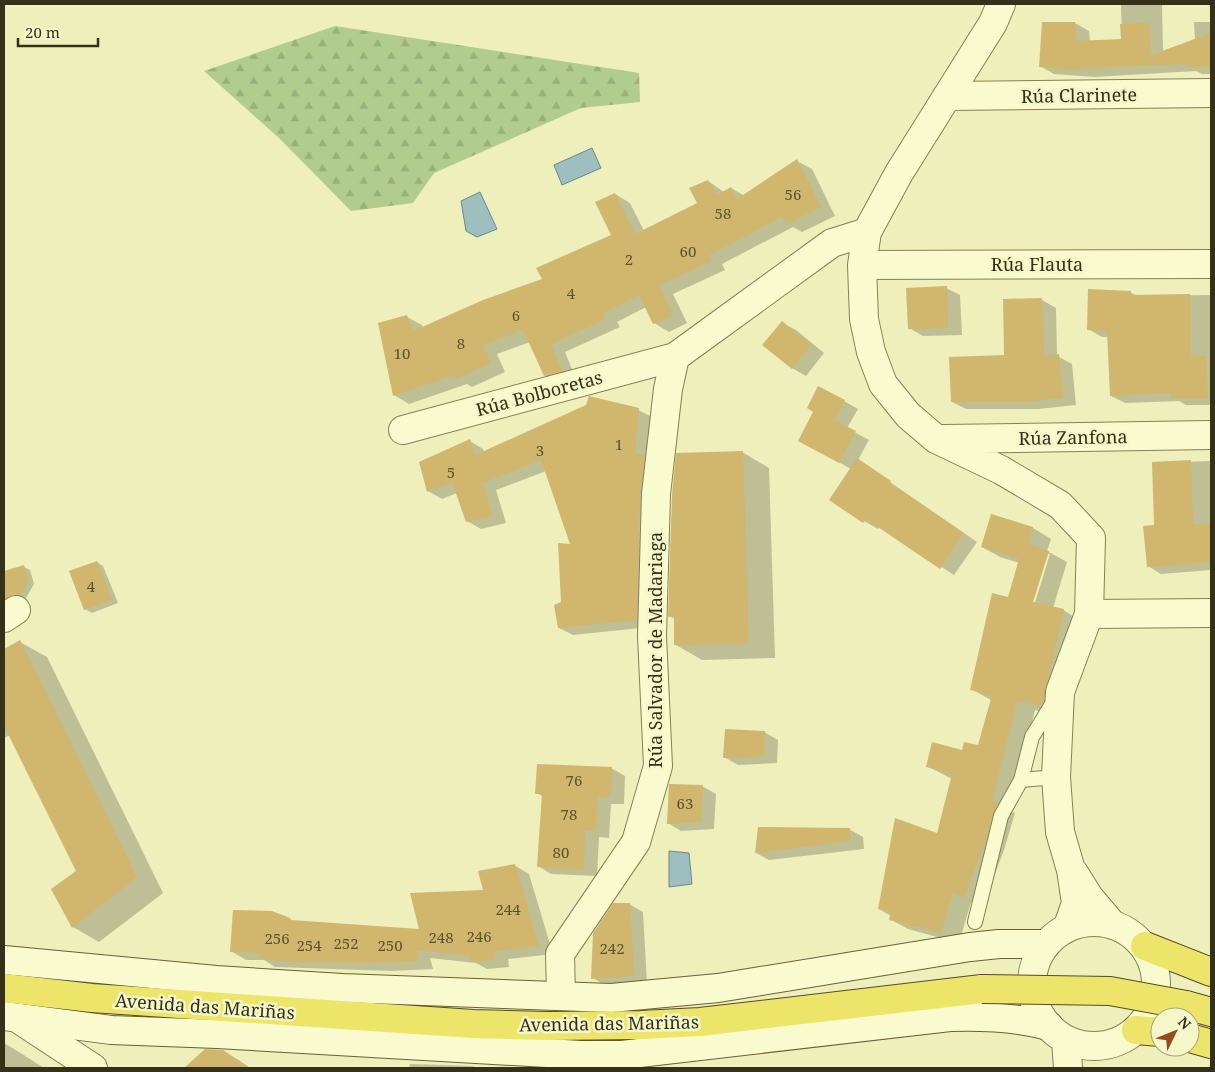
<svg xmlns="http://www.w3.org/2000/svg" width="1215" height="1072" viewBox="0 0 1215 1072" font-family="'Noto Serif',serif">
	<defs>
		<pattern id="forest-firs" width="22" height="20" patternUnits="userSpaceOnUse" patternTransform="scale(1.25)"><rect width="22" height="20" fill="#b1cd8e"/><path d="M5 1l3.5 6h-7zM16 11l3.5 6h-7z" fill="#99b07a"/></pattern>
	</defs>
	<rect width="100%" height="100%" fill="#eeefba"/>
	<path fill="url(#forest-firs)" d="M335,26L639,73L640,102L581,108L434,173L413,203L351,211L279,138L204,71Z"/>
	<path fill="#9fbec0" stroke="#668a8d" d="M592,148L601,168L562,185L554,165Z
		M480,192L497,229L477,237L466,231L461,201Z
		M669,851L689,853L692,884L669,887Z"/>
	<path fill="#0003" fill-rule="evenodd" d="M1121,4H1173L1162,5L1163,52L1195,40L1194,22H1211V74H1202L1196,71L1094,77L1054,74L1040,66L1075,23L1089,31L1090,42L1122,41Z
		M797,161L812,169L835,216L802,232L793,227L722,264L725,270L673,294L687,323L669,332L654,323L646,307L617,322L620,327L565,352L576,379L560,384L545,375L530,342L497,354L505,372L472,387L467,384L409,404L394,395L407,317L422,325L423,328L543,280L612,235L615,194L630,203L644,231L698,204L708,181L724,192L731,188L745,196Z
		M946,288L960,295L962,335L923,336L909,328Z
		M1130,292L1137,296L1211,295V405H1186L1179,401L1125,403L1111,396L1108,337H1102L1088,329Z
		M1004,300H1042L1056,308L1057,356L1072,364L1076,405L1038,409H966L952,402L1006,356Z
		M782,323L796,330L824,353L806,376L792,368Z
		M844,401L858,409L847,428L869,440L858,460L977,542L954,575L879,527L878,529L864,521L851,469L813,448Z
		M638,410L652,417L650,627L573,635L559,628L572,545L546,471L496,490L506,523L481,529L467,521L457,493L442,499L428,491L470,441L483,449L484,452Z
		M742,452L769,468L775,658L702,660L676,645L675,619L669,616Z
		M1211,461V570L1161,574L1148,566L1155,526L1153,463Z
		M992,516L1033,528L1051,539L1047,551L1067,562L1053,608L1063,610L1081,621L1059,716L1035,710L1010,811L1015,813L1004,850L982,908L971,902L959,943L908,929L890,919L891,916L879,909L938,834L952,779L927,766L979,747L991,700L971,689L1009,598L1020,563L1000,557L982,547ZM1047,554H1050L1033,609L1030,608Z
		M97,562L103,566L118,603L92,613L85,609Z
		M24,567L30,570L34,584L26,598L14,600L4,607V572Z
		M20,642L47,657L163,893L99,942L73,927L78,872L10,735L4,738V650Z
		M764,732L778,740L777,763L738,765L724,757Z
		M611,768L625,776L624,804H611L609,838L599,837L597,876L551,874L538,866L543,797L537,793Z
		M702,786L716,794L714,829L681,831L668,823Z
		M849,829L863,837L864,849L769,860L756,853Z
		M514,865L529,874L553,954L508,959L509,967L487,969L476,963L430,958L433,969L392,971L275,967L264,960H246L231,951L290,919L295,922L420,930L485,891Z
		M629,904L643,912L647,984L606,986L593,978Z
		M4,1043L19,1052L44,1068H4Z
		M205,1050L237,1059L250,1068H186Z
		M410,1064L473,1066L477,1068H409Z"/>
	<path fill="#d0b76d" d="M1042,22H1075L1077,41L1121,39L1120,24L1149,23L1151,55L1211,33V66L1187,67V64L1080,68V70L1039,67Z
		M797,159L821,207L786,225L782,217L708,256L711,261L659,285L673,315L653,324L639,295L603,313L606,319L551,344L562,371L544,376L523,330L483,345L491,363L456,379L454,375L393,396L378,323L407,315L413,331L483,300L542,279L536,268L611,235L595,202L615,193L635,234L697,203L689,188L708,180L717,195L731,187L737,199Z
		M947,286L948,328L908,329L906,288Z
		M1088,289L1131,291V295L1190,294L1191,356H1206L1208,399L1171,398V393L1110,396L1107,331L1087,330Z
		M1042,298L1044,356L1059,354L1063,398L1023,402H951L949,357L1004,355L1003,299Z
		M782,321L811,345L792,369L762,345Z
		M818,386L845,400L834,420L856,431L839,463L798,441L813,412L807,408Z
		M589,396L639,408L635,454H645L640,494L637,620L558,628L554,605L561,602L558,543L570,544L541,460L483,483L493,516L466,522L452,482L427,492L419,462L470,439L475,455L586,405Z
		M743,451L749,643L674,645V616L668,617L672,495L676,453Z
		M857,458L891,481L890,483L964,533L940,569L866,519L863,523L829,500Z
		M1191,460L1193,524H1211V562L1147,567L1143,526L1154,525L1152,462Z
		M991,514L1033,527L1028,544L1049,551L1033,602L1064,609L1043,703L1041,706L1017,701L992,801L997,802L986,839L964,898L953,893L941,933L889,920L891,911L878,909L895,818L937,833L952,774L926,767L932,742L962,750L964,742L978,745L992,695L970,690L992,593L1008,597L1019,559L981,547Z
		M97,561L112,600L84,610L69,571Z
		M24,565L28,580L23,591L19,595L15,594L4,599V571Z
		M20,640L137,877L72,928L51,889L76,871L4,726V649Z
		M725,729L765,731L764,756L723,758Z
		M537,764L612,767L610,797H598L596,831L585,830L584,869L537,867L542,794H535Z
		M669,784L703,785L701,822L667,824Z
		M758,827L850,828L851,841L755,853Z
		M515,864L539,946L493,951L495,960L471,962L470,956L416,950L418,961L377,963L296,962L259,959L260,953L230,952L233,910L272,911L290,918L291,920L419,929L410,893L483,890L478,871Z
		M613,903H630L634,976L591,979L593,933Z
		M205,1049L223,1050L250,1068H184Z"/>
	<g fill="none" stroke-linecap="round" stroke-linejoin="round">
		<defs>
			<path id="service" d="M1021,780L1056,777
				M975,922L1001,816L1021,780L1032,737L1054,701"/>
			<path id="minor" d="M1001,4L993,23L899,173L867,232L862,265L864,319L871,352L883,384L908,415L936,439L1001,470L1060,505L1091,538L1089,614L1060,692L1056,777L1060,832L1071,870L1076,903L1068,926
				M947,96L1211,93
				M862,265L1211,264
				M403,430L675,357L832,243L867,232
				M943,439L1211,435
				M1089,614L1211,613
				M4,618L16,610
				M1074,873L1089,897L1111,923
				M561,995L560,954L636,842L658,766L652,636L656,494L668,389L675,357"/>
			<path id="tertiary" d="M1032 984a62 62 0 1 1 124 0a62 62 0 1 1-124 0Z
				M17,1018L93,1068
				M1066,1040L1068,1068"/>
			<path id="secondary" d="M4,960L216,980L342,988L611,998L718,988L970,947L999,944H1046
				M4,1016L111,1030L217,1034L581,1055H622L950,1017C983,1016 1017,1017 1049,1026"/>
			<path id="trunk" d="M1145,946L1211,972
				M4,988L92,998L194,1005L473,1024L548,1026L641,1025L700,1022L982,989
				M1186,1005L1211,1012
				M1136,1030L1160,1032
				M1190,1038L1211,1044"/>
		</defs>
		<use href="#service" stroke="#868054" stroke-width="16"/>
		<use href="#minor" stroke="#868054" stroke-width="30"/>
		<use href="#tertiary" stroke="#868054" stroke-width="30"/>
		<use href="#secondary" stroke="#686037" stroke-width="30"/>
		<use href="#trunk" stroke="#534b29" stroke-width="30"/>
		<use href="#service" stroke="#f9facd" stroke-width="14"/>
		<use href="#minor" stroke="#f9facd" stroke-width="28"/>
		<use href="#tertiary" stroke="#f9facd" stroke-width="28"/>
		<use href="#secondary" stroke="#f9facd" stroke-width="28"/>
		<use href="#trunk" stroke="#ede569" stroke-width="28"/>
		<defs>
			<path id="trunk-bridge" d="M982,989L1110,991L1186,1005"/>
		</defs>
		<use href="#trunk-bridge" stroke="#534b29" stroke-width="30" stroke-linecap="butt"/>
		<use href="#trunk-bridge" stroke="#ede569" stroke-width="28"/>
	</g>
	<g text-anchor="middle" dominant-baseline="central" stroke-width="5" stroke-linejoin="round" paint-order="stroke">
		<g font-size="15" fill="#5c522f">
			<text x="793" y="194">56</text>
			<text x="723" y="213">58</text>
			<text x="688" y="251">60</text>
			<text x="629" y="259">2</text>
			<text x="571" y="293">4</text>
			<text x="516" y="315">6</text>
			<text x="461" y="343">8</text>
			<text x="402" y="353">10</text>
			<text x="619" y="444">1</text>
			<text x="540" y="450">3</text>
			<text x="451" y="472">5</text>
			<text x="91" y="586">4</text>
			<text x="574" y="780">76</text>
			<text x="685" y="803">63</text>
			<text x="569" y="814">78</text>
			<text x="561" y="852">80</text>
			<text x="508" y="909">244</text>
			<text x="479" y="936">246</text>
			<text x="441" y="937">248</text>
			<text x="277" y="938">256</text>
			<text x="346" y="943">252</text>
			<text x="309" y="945">254</text>
			<text x="390" y="945">250</text>
			<text x="612" y="948">242</text>
		</g>
		<g font-size="18" fill="#35301a" stroke="#f5f7c9">
			<text transform="translate(1079 95) rotate(-1)">Rúa Clarinete</text>
			<text x="1037" y="264">Rúa Flauta</text>
			<text transform="translate(539 393) rotate(-15)">Rúa Bolboretas</text>
			<text transform="translate(1073 437) rotate(-1)">Rúa Zanfona</text>
			<text transform="translate(655 650) rotate(-90)">Rúa Salvador de Madariaga</text>
			<text transform="translate(205 1006) rotate(4)">Avenida das Mariñas</text>
			<text transform="translate(609 1023) rotate(-1)">Avenida das Mariñas</text>
		</g>
	</g>
	<rect width="1215" height="1072" fill="none" stroke="#35301a" stroke-width="10"/>
	<g transform="translate(1175 1032) rotate(47)"><circle r="24" fill="#f5f7c9" stroke="#a8a783"/>
	<path d="M0-4L9 19L0 12L-9 19Z" fill="#984821"/>
	<text y="-8" font-size="14" font-weight="bold" text-anchor="middle" fill="#35301a">N</text>
	</g>
	<path d="M18 38v8h80v-8" fill="none" stroke="#35301a" stroke-width="2.5"/>
	<text x="25" y="38" font-size="15" fill="#35301a" stroke="#f5f7c9" stroke-width="4" paint-order="stroke">20 m</text>
</svg>
